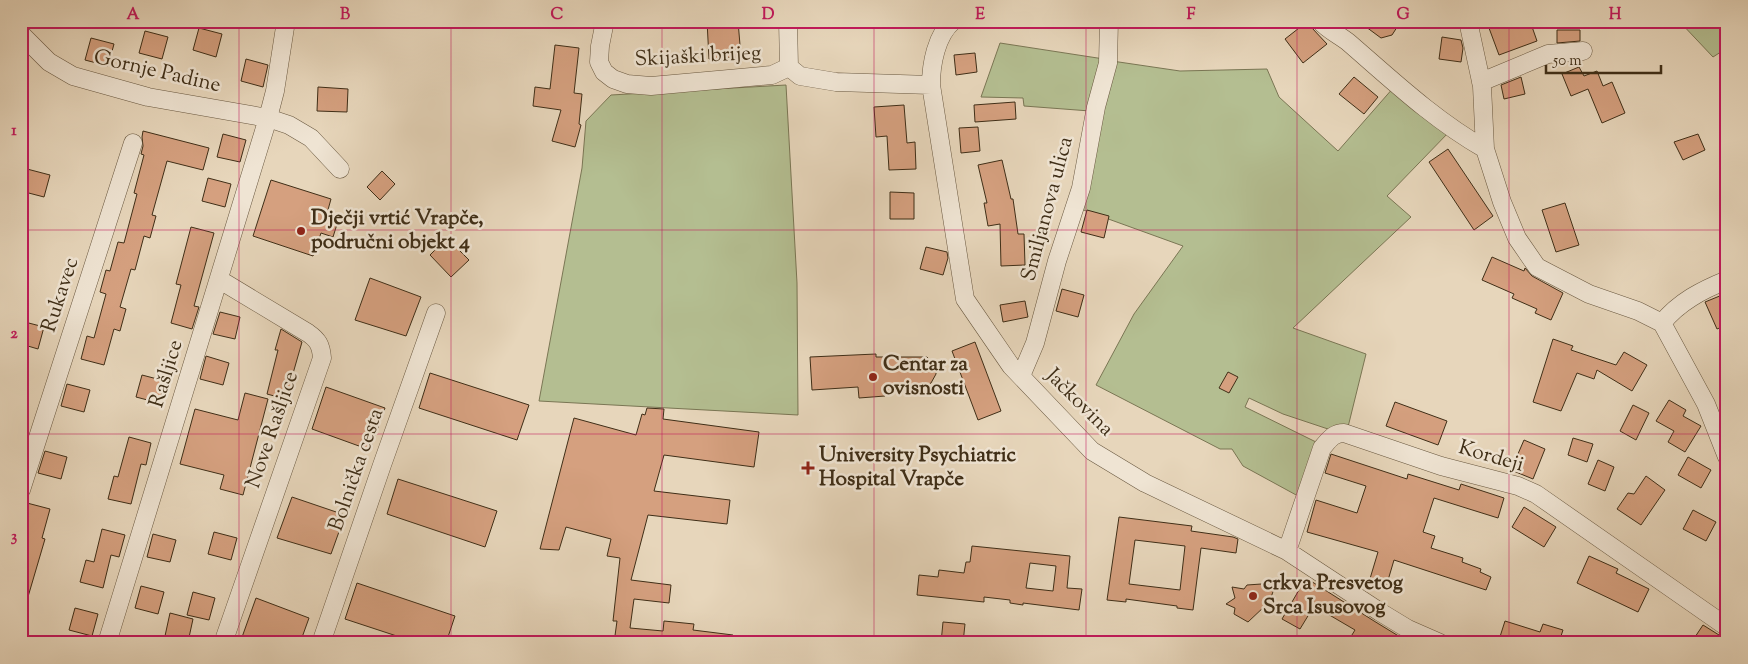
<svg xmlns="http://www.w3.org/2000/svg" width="1748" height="664" viewBox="0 0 1748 664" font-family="'Sorts Mill Goudy',serif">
	<rect width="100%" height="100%" fill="#e7d6bb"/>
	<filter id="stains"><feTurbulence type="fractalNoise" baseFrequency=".004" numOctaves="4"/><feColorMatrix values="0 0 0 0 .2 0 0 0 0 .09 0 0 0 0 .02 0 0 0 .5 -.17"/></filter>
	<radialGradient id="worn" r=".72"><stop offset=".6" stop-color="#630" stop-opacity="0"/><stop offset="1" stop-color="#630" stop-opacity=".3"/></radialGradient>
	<path fill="#b4be91" stroke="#7a7654" d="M1679,21H1727V48L1713,57Z
		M1000,43L1104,59L1090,111L1024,106L1023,98L981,97Z
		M1112,61L1180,71L1267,69L1279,97L1338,151L1394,87L1450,131L1387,196L1411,217L1293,328L1366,354L1348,427L1328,429L1283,414L1249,398L1245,407L1316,442L1298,496L1243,466L1232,449H1220L1096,385L1134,314L1183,246L1078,208Z
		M786,85L797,283L798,415L539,401L582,168L586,121L611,95Z"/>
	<path fill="#d5a07f" stroke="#3f2e17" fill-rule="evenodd" d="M707,21H738L741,57L709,59Z
		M1308,21L1312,28L1327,44L1303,63L1285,39Z
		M1358,21H1401L1392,35L1381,38Z
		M1507,21H1530L1537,41L1499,55L1489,28Z
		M199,28L222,34L216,57L193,50Z
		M1557,30H1580V41L1557,43Z
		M145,31L168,37L162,59L139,53Z
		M1442,37L1461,40L1463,48L1461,62L1439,59Z
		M91,38L114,44L108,66L85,60Z
		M555,45L579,48L574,93L582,94L579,124L581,125L575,147L552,141L561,110L533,106L535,87L550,89Z
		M975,53L977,72L956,75L954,55Z
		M246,59L268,65L263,87L241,81Z
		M1579,67L1584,76L1597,71L1603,86L1612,82L1625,113L1602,123L1588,89L1571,96L1562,74Z
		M1354,77L1378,97L1364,114L1339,94Z
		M1521,77L1525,94L1504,99L1501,85Z
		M318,87L348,89L347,112L317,111Z
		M1015,102L1016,119L975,122L974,105Z
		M904,105L907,143L915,142L916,169L889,170L887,136L876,137L874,107Z
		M978,127L980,151L961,153L959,128Z
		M143,131L209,148L203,170L167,161L152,215L156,216L150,238L144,236L135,270L131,269L120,307L126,309L120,331L114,329L104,365L81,359L87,336L94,338L106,294L100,292L106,270L110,271L118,242L124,243L137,194L134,193L144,155L141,154L143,146L142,137Z
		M223,134L246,140L240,162L217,157Z
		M1698,134L1705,150L1683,160L1674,142Z
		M1448,149L1493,216L1474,230L1429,162Z
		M1002,160L1011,199H1013L1018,234H1024L1025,265L1001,266L1000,224L988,226L984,203H987L978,165Z
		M27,169L50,175L44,197L21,191Z
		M382,171L395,184L380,200L367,187Z
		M208,178L231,184L225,207L202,201Z
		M271,180L331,199L326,217L338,221L333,237L321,233L313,256L253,236Z
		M890,192L914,193V219H890Z
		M1565,203L1579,245L1556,252L1542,210Z
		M1087,210L1109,216L1104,238L1081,232Z
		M191,227L214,233L194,306L199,307L192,329L171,323L181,285L176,284Z
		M447,238L469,260L451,277L430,255Z
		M926,247L947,252L948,258L943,275L920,269Z
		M1492,257L1524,271L1525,268L1532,276L1563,293L1551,320L1535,313L1537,309L1512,298L1514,294L1482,280Z
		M370,278L421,297L406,336L355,320Z
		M1062,289L1084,295L1078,317L1056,311Z
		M1727,293V325L1717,329L1705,302Z
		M1025,301L1028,317L1003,322L1000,305Z
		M220,312L240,317L235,339L213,334Z
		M21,321L44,327L38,349L21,344Z
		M281,329L302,342L292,377H295L289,400L267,394L278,350H275Z
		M1553,339L1573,346L1571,350L1616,365L1624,352L1647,365L1632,391L1597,370L1594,379L1577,373L1561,411L1533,402Z
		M975,342L1001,411L978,420L952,351Z
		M876,354V357H927L936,366V374L931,383L926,386H916L917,390L884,392L885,396L859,398L858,387L812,390L810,357Z
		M206,356L229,363L223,385L200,379Z
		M1228,372L1238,377L1229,393L1219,388Z
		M430,373L529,405L517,440L419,408Z
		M142,375L165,381L159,403L136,397Z
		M67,384L90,390L84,412L61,406Z
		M326,387L385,408L370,450L312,429Z
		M245,393L268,399L243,495L220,489L224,475L180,464L195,409L238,420Z
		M1669,400L1686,410L1683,416L1701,426L1685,452L1668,442L1674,431L1656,421Z
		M1395,402L1447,421L1438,445L1386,426Z
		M1633,405L1649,413L1636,440L1620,431Z
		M647,408L664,409L663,419L759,432L754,467L664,455L654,491L730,500L727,524L648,515L631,580L671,585L669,603L634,599L630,628L663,631L664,621L694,624L693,630L733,635L732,643H614L617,621H613L620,558L607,556L611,539L566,527L559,550L540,549L574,418L636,435L642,414L645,415Z
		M129,437L151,443L146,465L141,464L131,504L108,499L114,476L118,477Z
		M1573,438L1593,444L1587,462L1568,455Z
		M1524,440L1545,449L1533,479L1511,470Z
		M45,451L67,457L61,479L38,473Z
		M1331,454L1407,479L1408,474L1459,490L1461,484L1504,498L1498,518L1434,498L1423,532L1435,536L1431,548L1463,558L1462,562L1481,569L1480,572L1491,577L1486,590L1394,560L1386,587L1369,582L1378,552L1307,532L1316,500L1357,513L1366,486L1325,473Z
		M1688,457L1711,470L1701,488L1678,475Z
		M1598,460L1614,467L1605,491L1588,484Z
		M1646,476L1665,490L1641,525L1617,509L1628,493L1634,494Z
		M398,479L497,511L485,547L387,514Z
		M292,497L345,515L331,554L277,538Z
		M27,503L50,509L42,538L45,539L25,607L21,606V525Z
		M1524,507L1556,527L1544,547L1512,527Z
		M1693,510L1716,522L1706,541L1683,529Z
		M1119,517L1192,526L1191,531L1233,537L1238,539L1236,553L1201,548L1193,610L1177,608V606L1126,599V602L1107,600ZM1135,540L1185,546L1180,590L1129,584Z
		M102,529L125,535L119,557L111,555L103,588L80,582L86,560L94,562Z
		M214,532L237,538L231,560L208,554Z
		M153,534L176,540L170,562L147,557Z
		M972,546L1070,556L1067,588L1082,589L1079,610L1023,603V605L1010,603V600L984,597V602L917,595L919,575L938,577L939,570L964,573L966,562H970ZM1030,563L1056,566L1053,591L1026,588Z
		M1589,556L1618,569L1616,573L1649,589L1638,612L1577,583Z
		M1306,578L1374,621L1410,643H1382L1374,638L1371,643H1347L1355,630L1314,606L1300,629L1282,619Z
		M357,583L455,616L446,643H418L345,619Z
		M1276,583L1268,606L1266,605L1248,622L1234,614L1235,608L1226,604L1235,598L1232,587L1244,589L1247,585Z
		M141,586L164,592L158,614L135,608Z
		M193,592L215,598L209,620L187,615Z
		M256,598L309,618L300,643H249L241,640Z
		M75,608L98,614L92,636L69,630Z
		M170,613L193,619L188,642L165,636Z
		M1505,621L1540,632L1543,624L1563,630L1560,639L1565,640V643H1498Z
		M943,622L965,624L963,643H941Z
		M1703,625L1727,640V643H1691Z"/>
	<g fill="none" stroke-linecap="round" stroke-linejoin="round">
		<defs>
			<path id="minor" d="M605,21L600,46L599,62L604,72L613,79L627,84L651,86L772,75L789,67
				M788,21L789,67L800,76L836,82L931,85
				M953,21C936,35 931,65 931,85L965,299L1011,366L1092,451L1145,483L1287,551L1380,612L1408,629L1440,643
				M1320,21C1328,30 1339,35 1348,42C1392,80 1434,120 1485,149
				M1468,21L1482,86L1485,149L1502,202L1517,238L1537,267L1589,294L1638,311L1662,323L1706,404L1727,457
				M21,34L49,62L73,76L148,97L268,118L289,125L311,138L340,169
				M1481,82L1548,54L1583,51
				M220,280L308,333C318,340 321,345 322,358L223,643
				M1662,323C1679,302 1702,290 1727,280
				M1021,376L1035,343L1057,261L1081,188L1096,107L1108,63L1109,21
				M21,490L133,143
				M1287,551L1322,448C1329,440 1333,433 1344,433L1441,466L1518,486L1536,494L1727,627
				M107,643L268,118L275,91L286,21
				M321,643L382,465L436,313"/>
		</defs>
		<use href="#minor" stroke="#695840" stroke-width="19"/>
		<use href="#minor" stroke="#efe4d3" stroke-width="18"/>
	</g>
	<path fill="none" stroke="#c2185b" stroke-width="1" stroke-opacity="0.55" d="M239,21V643M451,21V643M662,21V643M874,21V643M1086,21V643M1297,21V643M1509,21V643M21,230H1727M21,434H1727"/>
	<g fill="#8f2418" stroke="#efe4d3" stroke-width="2">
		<circle cx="301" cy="231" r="5"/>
		<circle cx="873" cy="377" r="5"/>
		<path d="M805.5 460.5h5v5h5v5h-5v5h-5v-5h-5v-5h5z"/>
		<circle cx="1253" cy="596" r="5"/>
	</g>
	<g text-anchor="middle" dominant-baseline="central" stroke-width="5" stroke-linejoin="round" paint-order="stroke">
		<g font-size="21" fill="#3f2e17" stroke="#efe4d3">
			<text transform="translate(698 57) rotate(-3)">Skijaški brijeg</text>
			<text transform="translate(157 72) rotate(13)">Gornje Padine</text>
			<text transform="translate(1048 209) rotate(-75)">Smiljanova ulica</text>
			<text transform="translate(61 295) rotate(-72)">Rukavec</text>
			<text transform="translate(167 374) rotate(-73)">Rašljice</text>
			<text transform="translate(1079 403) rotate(45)">Jačkovina</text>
			<text transform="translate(273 430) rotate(-71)">Nove Rašljice</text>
			<text transform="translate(1491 457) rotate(16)">Kordeji</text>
			<text transform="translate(357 470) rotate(-71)">Bolnička cesta</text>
		</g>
		<g font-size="21" font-weight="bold" fill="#3f2e17" stroke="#efe4d3" text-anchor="start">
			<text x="311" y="219">Dječji vrtić Vrapče,<tspan x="311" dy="24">područni objekt 4</tspan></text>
			<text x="883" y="365">Centar za<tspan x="883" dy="24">ovisnosti</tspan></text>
			<text x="819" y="456">University Psychiatric<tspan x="819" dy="24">Hospital Vrapče</tspan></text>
			<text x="1263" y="584">crkva Presvetog<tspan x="1263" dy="24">Srca Isusovog</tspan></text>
		</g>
	</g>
	<rect width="1748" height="664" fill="none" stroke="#e7d6bb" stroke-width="55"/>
	<path d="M1546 65v8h115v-8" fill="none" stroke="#3f2e17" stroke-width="2.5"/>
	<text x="1553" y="65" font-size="15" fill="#3f2e17" stroke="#efe4d3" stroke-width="4" paint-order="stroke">50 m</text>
	<rect x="28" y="28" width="1692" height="608" fill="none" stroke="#c2185b" stroke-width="2"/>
	<g font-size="16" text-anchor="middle" font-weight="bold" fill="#c2185b">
		<text x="133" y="19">A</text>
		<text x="345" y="19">B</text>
		<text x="557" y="19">C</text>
		<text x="768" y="19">D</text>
		<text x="980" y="19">E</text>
		<text x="1191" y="19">F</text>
		<text x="1403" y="19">G</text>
		<text x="1615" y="19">H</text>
		<text x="14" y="135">1</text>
		<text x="14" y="338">2</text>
		<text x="14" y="541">3</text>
	</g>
	<rect width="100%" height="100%" filter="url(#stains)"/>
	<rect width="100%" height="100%" fill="url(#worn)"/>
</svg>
